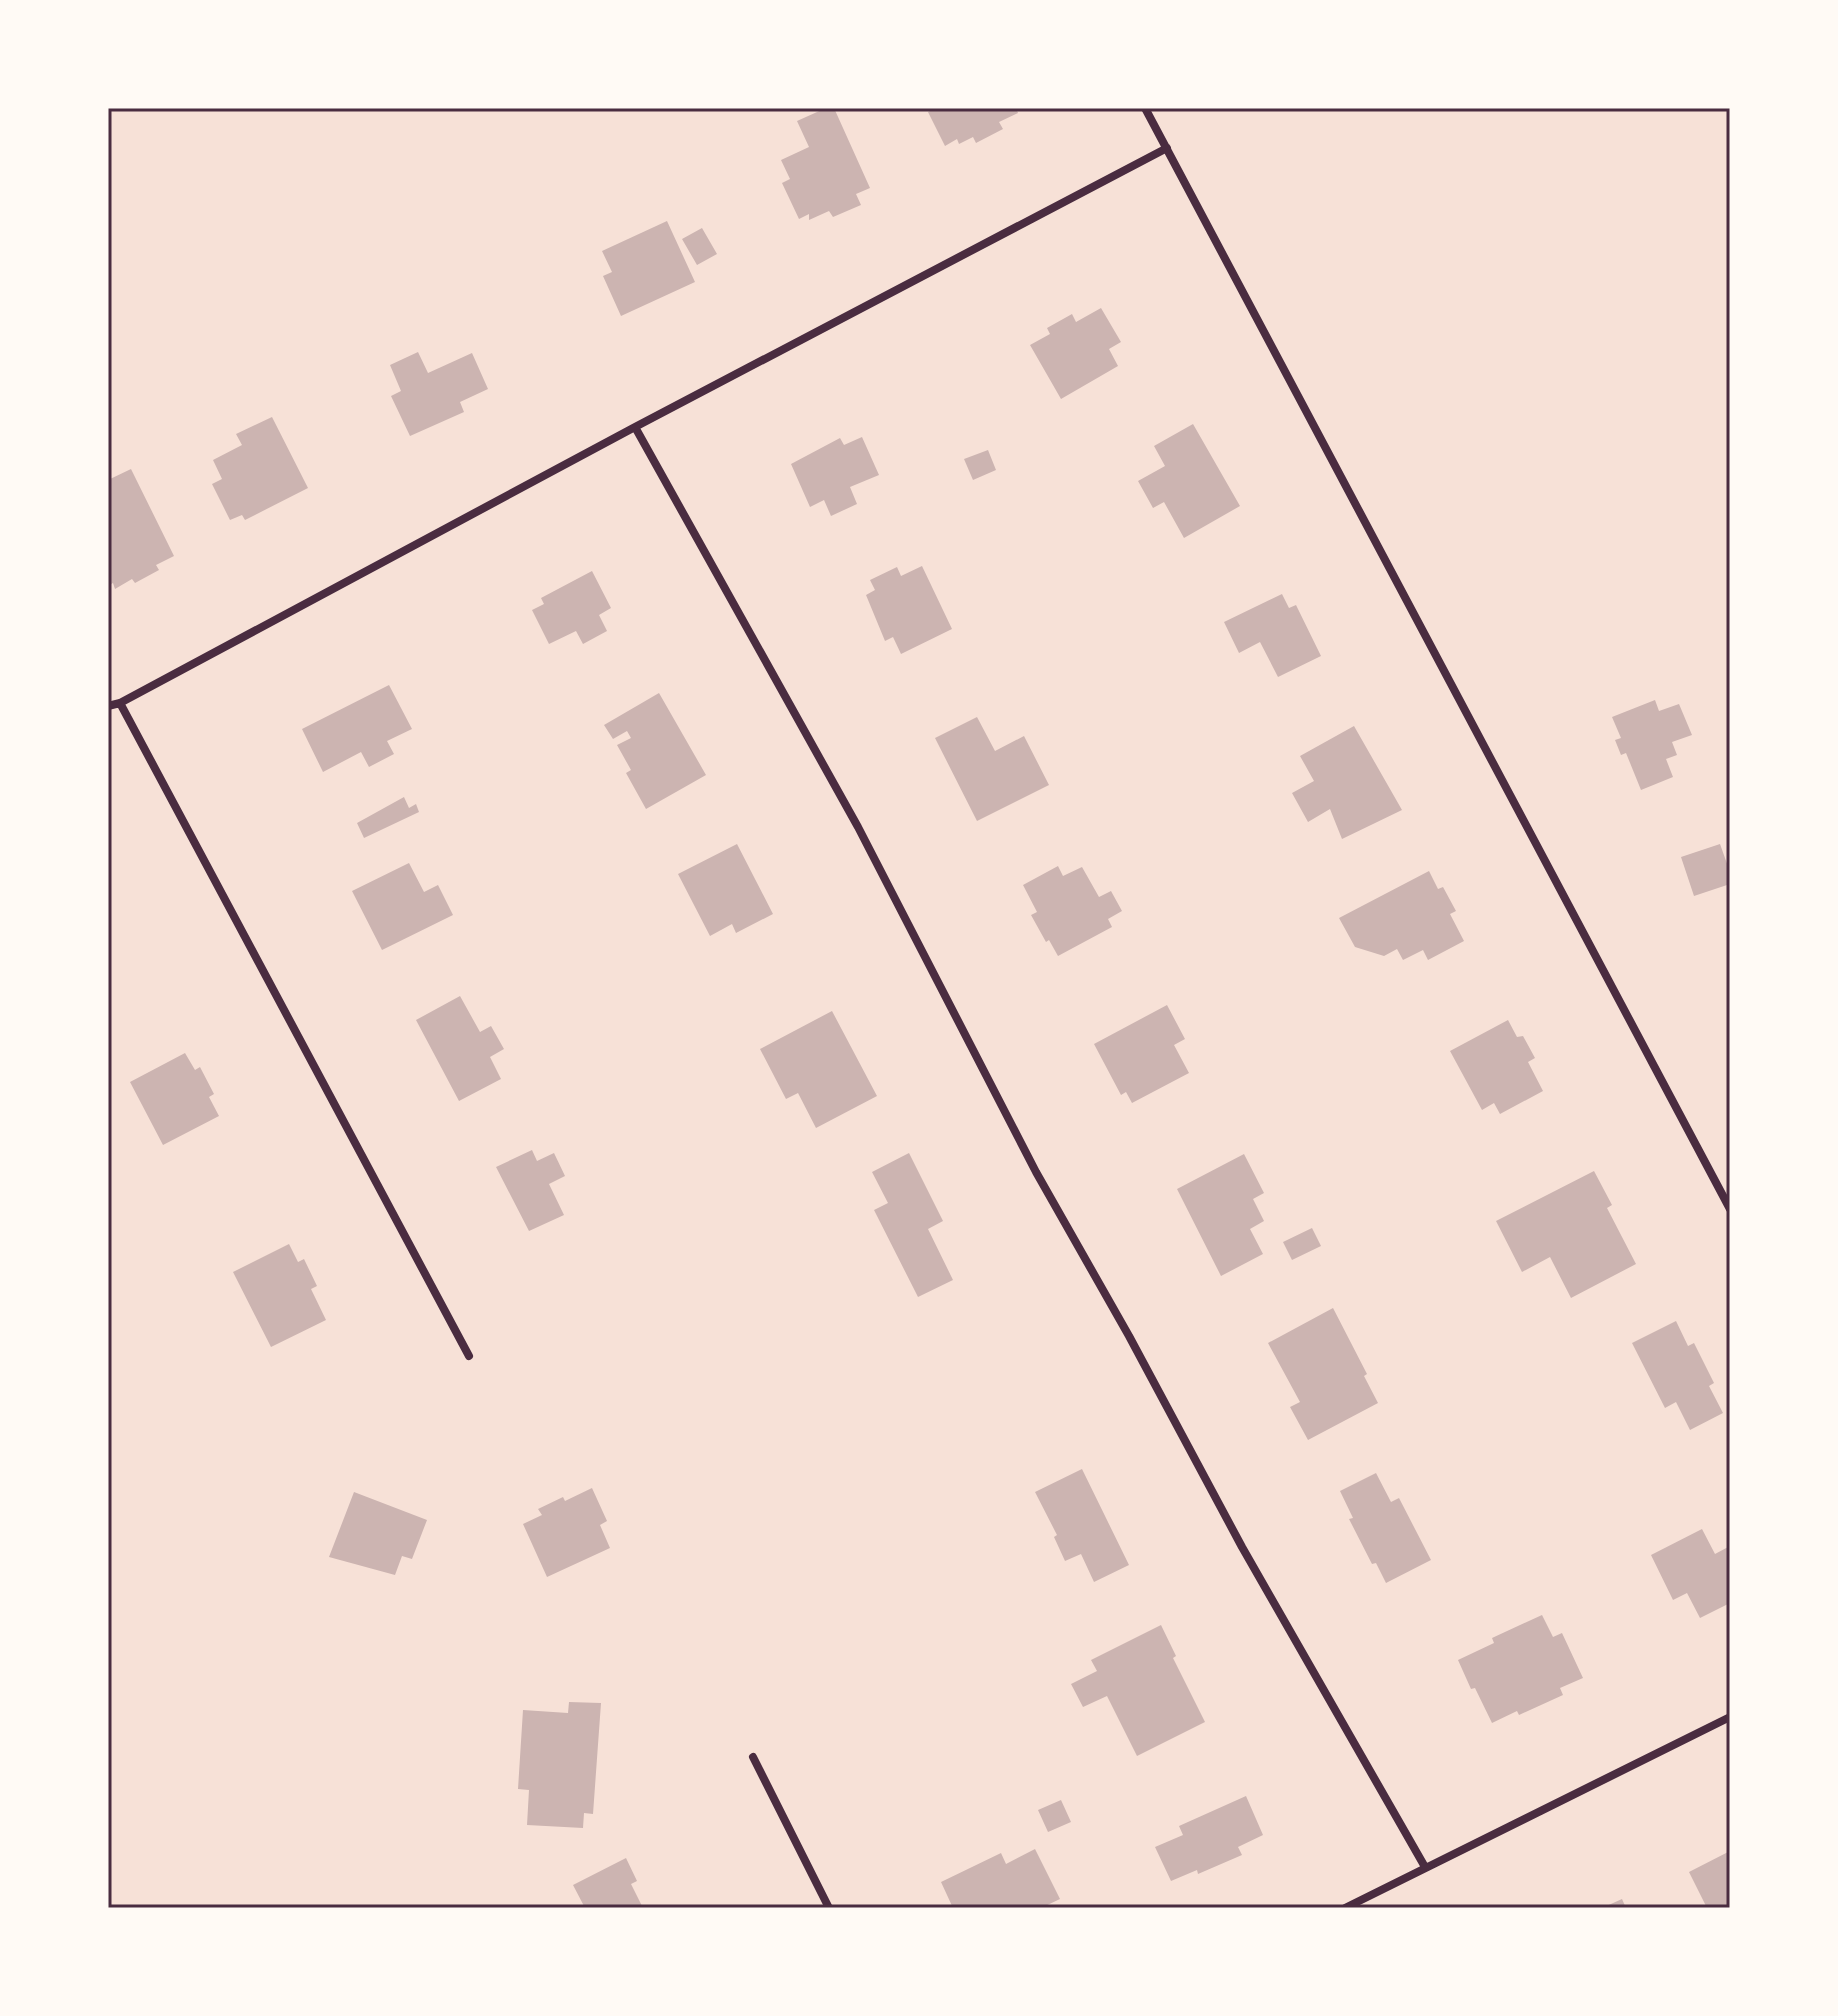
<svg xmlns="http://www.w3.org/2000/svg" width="1838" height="2016" viewBox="0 0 1838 2016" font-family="Spectral,serif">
	<rect width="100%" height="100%" fill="#f7e1d7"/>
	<path fill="#ccb4b1" d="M826,108H834L870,188L856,194L861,205L833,217L829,211L809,220V214L799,219L782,183L790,179L781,160L809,147L797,121Z
		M936,108H1016L1018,113L999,122L1003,129L976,143L973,137L959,144L957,139L945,146L928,112Z
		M667,221L695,282L621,316L603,276L612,272L602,251Z
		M702,228L717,254L697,265L682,239Z
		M1101,308L1121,342L1109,349L1118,366L1061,399L1030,345L1050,334L1047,328L1072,314L1076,322Z
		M418,352L428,373L472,353L488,389L460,402L464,412L410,436L391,396L401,391L390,365Z
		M272,417L308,488L245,520L242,515L230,520L212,484L222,479L213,460L242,445L236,434Z
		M1193,424L1240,506L1184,538L1164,502L1153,508L1138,481L1165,466L1154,446Z
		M862,437L879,475L850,487L857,504L831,516L824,500L810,507L791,464L840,438L844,445Z
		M988,450L996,470L973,480L964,459Z
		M131,469L174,556L156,565L159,570L135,583L132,579L115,589L113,583L108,586V480Z
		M922,566L952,629L901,654L893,637L885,641L866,595L875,590L870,580L897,567L901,576Z
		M592,571L611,608L599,615L607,631L583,644L576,631L549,644L532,610L544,604L541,598Z
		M1282,594L1289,608L1296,605L1321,656L1278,677L1260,642L1239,653L1224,622Z
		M389,685L412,729L387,741L394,754L369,767L361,752L323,772L302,729Z
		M659,693L706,775L646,809L626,773L631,770L617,745L631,738L627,731L613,739L604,725Z
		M1655,700L1659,711L1679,704L1692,735L1672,742L1677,755L1666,759L1673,777L1641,790L1626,753L1621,755L1615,740L1621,738L1612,717Z
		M977,717L995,751L1024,736L1049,785L977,821L935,738Z
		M1354,726L1402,810L1342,839L1330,809L1308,822L1292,793L1314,781L1300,756Z
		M404,797L409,808L416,804L419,812L364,838L357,823Z
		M737,844L773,914L736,933L732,924L710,936L678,874Z
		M1720,844L1730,872V884L1694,896L1681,857Z
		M409,863L424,892L438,885L453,915L382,950L352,891Z
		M1058,866L1063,876L1082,867L1099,897L1111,891L1122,911L1108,919L1112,927L1058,956L1049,940L1046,942L1031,915L1037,912L1023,885Z
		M1429,871L1438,889L1443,887L1456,911L1450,914L1464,941L1428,960L1423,950L1403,960L1397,949L1384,956L1355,947L1339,918Z
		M460,996L480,1032L491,1026L504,1049L490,1057L501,1079L459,1101L416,1020Z
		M1167,1005L1185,1039L1174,1045L1189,1073L1132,1103L1126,1092L1121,1095L1094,1044Z
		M832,1011L877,1096L816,1128L798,1093L786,1099L760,1049Z
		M1508,1020L1517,1037L1523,1036L1535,1058L1528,1062L1543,1091L1500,1114L1494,1103L1482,1110L1450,1051Z
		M185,1053L195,1070L200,1067L214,1094L209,1097L219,1116L163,1145L130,1082Z
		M532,1150L537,1161L554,1153L565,1176L549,1184L564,1215L529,1231L496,1167Z
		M909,1153L943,1221L928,1229L953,1280L918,1297L874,1210L888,1203L872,1172Z
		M1244,1154L1264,1193L1253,1199L1264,1221L1250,1229L1263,1254L1221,1276L1177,1189Z
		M1594,1171L1612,1205L1607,1208L1636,1264L1571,1298L1550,1257L1522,1272L1496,1221Z
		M1312,1228L1321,1246L1292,1260L1283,1242Z
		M289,1244L298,1262L304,1259L317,1286L311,1289L326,1320L271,1347L233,1272Z
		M1333,1308L1367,1374L1364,1376L1378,1403L1308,1440L1290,1407L1300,1402L1268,1343Z
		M1676,1321L1688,1346L1694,1343L1714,1383L1709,1386L1723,1413L1690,1430L1676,1402L1665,1408L1632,1343Z
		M1082,1469L1129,1565L1094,1582L1081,1554L1065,1561L1054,1537L1057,1535L1035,1492Z
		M1376,1473L1391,1502L1399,1498L1431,1560L1386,1583L1376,1563L1372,1564L1349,1519L1353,1518L1340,1491Z
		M592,1488L607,1521L600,1525L610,1548L547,1577L523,1524L542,1515L538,1509L563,1497L565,1501Z
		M354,1492L427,1520L412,1559L402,1556L395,1575L329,1557Z
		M1702,1529L1715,1554L1730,1546V1603L1700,1618L1687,1593L1673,1600L1651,1555Z
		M1542,1615L1553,1637L1562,1633L1583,1678L1560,1688L1563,1695L1519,1715L1517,1711L1492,1723L1475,1688L1471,1689L1458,1660L1494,1643L1492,1638Z
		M1161,1625L1176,1656L1173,1658L1205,1722L1137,1756L1107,1696L1083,1707L1071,1684L1097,1671L1091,1660Z
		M569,1702L601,1703L593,1814L584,1813L583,1828L527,1825L529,1790L518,1789L523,1710L568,1713Z
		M1246,1796L1263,1835L1238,1847L1242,1855L1198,1874L1197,1870L1171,1881L1155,1847L1183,1835L1179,1826Z
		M1061,1800L1071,1822L1048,1832L1038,1810Z
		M1035,1849L1060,1899L1041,1908H953L941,1882L1001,1853L1006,1864Z
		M1730,1851V1904L1722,1908H1707L1689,1872Z
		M626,1858L637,1881L631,1884L643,1908H585L573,1885Z
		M1622,1899L1626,1908H1602Z"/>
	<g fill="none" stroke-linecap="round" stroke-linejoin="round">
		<path stroke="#4a2c40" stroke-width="8" d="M1145,108L1730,1209
			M635,427L858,827L1036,1172L1129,1336L1242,1547L1425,1867
			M120,703L469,1356
			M108,706L120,703L635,427L1167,148
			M753,1757L829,1908
			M1345,1908L1730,1717"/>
	</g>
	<rect width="1838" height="2016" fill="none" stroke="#fffaf5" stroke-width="220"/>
	<rect x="110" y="110" width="1618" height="1796" fill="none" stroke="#4a2c40" stroke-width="3"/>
</svg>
